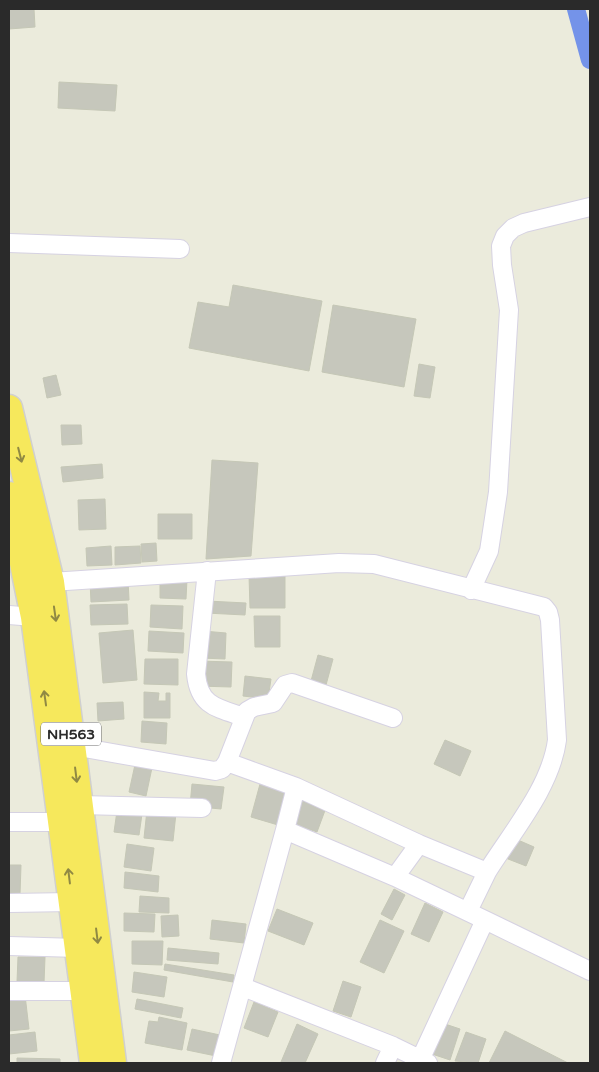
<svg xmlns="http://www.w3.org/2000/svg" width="599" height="1072" viewBox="0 0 599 1072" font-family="'Varela Round',sans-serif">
	<rect width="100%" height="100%" fill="#ebebdc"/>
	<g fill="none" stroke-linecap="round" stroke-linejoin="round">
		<path stroke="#7493e9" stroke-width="18" d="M576,9L590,60"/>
	</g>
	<path fill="#c6c7bc" stroke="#c5c7b6" d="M9,9H34L35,27L9,29Z
		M59,82L117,85L115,111L58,108Z
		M233,285L322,301L309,371L189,348L198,302L229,307Z
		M333,305L416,319L404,387L322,372Z
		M419,364L435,367L430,398L414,396Z
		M56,375L61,395L47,398L43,378Z
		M61,425H81L82,444L62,445Z
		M212,460L258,463L251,556L206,559Z
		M102,464L103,478L63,482L61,467Z
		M105,499L106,529L79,530L78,500Z
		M158,514H192V539H158Z
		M156,543L157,561L142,562L141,544Z
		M111,546L112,565L87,566L86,548Z
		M140,546L141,563L115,565V547Z
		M249,575H285V608H250Z
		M160,578L187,579L186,599L160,598Z
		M128,580L129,600L91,602L90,582Z
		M207,601L246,603L245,615L206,613Z
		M127,604L128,624L91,625L90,605Z
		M151,605L183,606L182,629L150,627Z
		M254,616H280V647H255Z
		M133,630L137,680L103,683L99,633Z
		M149,631L184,633L183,653L148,651Z
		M203,631L226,633L225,659L201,658Z
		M318,655L333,659L326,685L311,681Z
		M145,659H178V685L144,684Z
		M198,661L232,662L231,687L198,686Z
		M245,676L271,679L268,699L243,696Z
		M144,692L159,693L158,701H166V693H170V718H144Z
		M123,702L124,719L98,721L97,703Z
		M142,721L167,723L166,744L141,742Z
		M445,740L471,751L460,776L434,764Z
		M136,760L153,763L146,796L129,792Z
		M192,784L224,787L221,809L190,806Z
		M260,784L287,791L278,825L251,817Z
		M304,797L327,805L317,832L294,824Z
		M147,810L176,813L173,841L144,838Z
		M117,811L142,814L139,835L114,832Z
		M511,837L534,847L526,866L503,857Z
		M127,844L154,848L151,871L124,867Z
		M9,865H21L20,894H9Z
		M125,872L159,876L158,892L124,888Z
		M394,889L405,895L392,920L381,914Z
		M140,896L169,898V913L139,912Z
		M425,903L443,912L429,942L411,934Z
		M277,909L313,923L304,945L268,931Z
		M124,913L155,914L154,932L124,931Z
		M178,915L179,936L162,937L161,916Z
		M212,920L246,924L244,943L210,939Z
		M380,920L404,931L384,973L360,962Z
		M132,941H163L162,965L132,964Z
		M168,948L219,953L218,964L167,960Z
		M18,957H45L44,983L17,982Z
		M165,964L234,975L233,982L164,970Z
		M134,972L167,977L164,997L132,992Z
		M343,981L361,987L351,1017L333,1011Z
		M25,995L29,1029L9,1031V997Z
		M137,999L183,1008L181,1018L135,1009Z
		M254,1002L278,1012L268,1037L244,1028Z
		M159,1017L187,1023L182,1050L145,1043L149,1021L158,1022Z
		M439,1022L460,1029L450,1060L429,1053Z
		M297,1024L318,1034L305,1063H285L281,1062Z
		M192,1029L220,1035L216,1056L187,1050Z
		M505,1031L568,1063H489Z
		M35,1032L37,1051L9,1054V1035Z
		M466,1032L486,1039L478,1063L455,1061Z
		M17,1058L60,1059V1063H17Z"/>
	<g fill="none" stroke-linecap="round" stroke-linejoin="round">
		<defs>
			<path id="minor" d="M9,243L180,249
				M207,571L196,674C199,706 217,708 244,717
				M51,582L339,563L374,564L544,607L548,612L550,620L557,740C551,787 512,832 487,872
				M471,590L489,551L498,492L509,310L502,265L501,246L505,236L513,228L524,223L590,207
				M9,615L34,617
				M73,746L215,771L222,769L227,762L247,711L254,707L273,703L285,685L292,683L393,718
				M227,762L296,787L285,830
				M296,787L419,844L487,872L468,911
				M80,805L202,808
				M9,822H62
				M395,877L419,844
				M9,903L72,902
				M485,920L590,971
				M9,946L78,948
				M243,987L393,1046L428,1063
				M9,991H84
				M221,1063L285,830L395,877L485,920L420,1060
				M385,1063L393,1046"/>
			<path id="highway" d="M9,408L51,582L113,1063
				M9,495L34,617L93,1063"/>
		</defs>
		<use href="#minor" stroke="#d6d2e2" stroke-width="20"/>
		<use href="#highway" stroke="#d0d0d0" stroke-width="29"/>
		<use href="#minor" stroke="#fff" stroke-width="18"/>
		<use href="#highway" stroke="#f6e85c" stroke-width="26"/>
	</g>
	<defs><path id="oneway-shaft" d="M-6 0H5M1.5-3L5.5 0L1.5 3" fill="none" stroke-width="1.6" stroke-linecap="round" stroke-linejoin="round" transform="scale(1.25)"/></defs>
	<g stroke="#908943">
		<use href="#oneway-shaft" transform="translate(20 455) rotate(76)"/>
		<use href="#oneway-shaft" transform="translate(55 614) rotate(82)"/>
		<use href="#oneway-shaft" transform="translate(45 698) rotate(-98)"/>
		<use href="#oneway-shaft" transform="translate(76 775) rotate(83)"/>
		<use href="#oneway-shaft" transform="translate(69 876) rotate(-97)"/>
		<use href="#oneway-shaft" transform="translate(97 936) rotate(83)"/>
	</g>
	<g text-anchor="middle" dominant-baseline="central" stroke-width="4" stroke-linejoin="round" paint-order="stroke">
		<rect fill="#fff" stroke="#6a6a6a" stroke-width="1" x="41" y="722.5" width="60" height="23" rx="4"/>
		<g font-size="14" font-weight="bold" fill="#2a2a2a">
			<text x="71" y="734">NH563</text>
		</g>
	</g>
	<rect width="599" height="1072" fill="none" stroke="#2a2a2a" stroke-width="20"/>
</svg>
